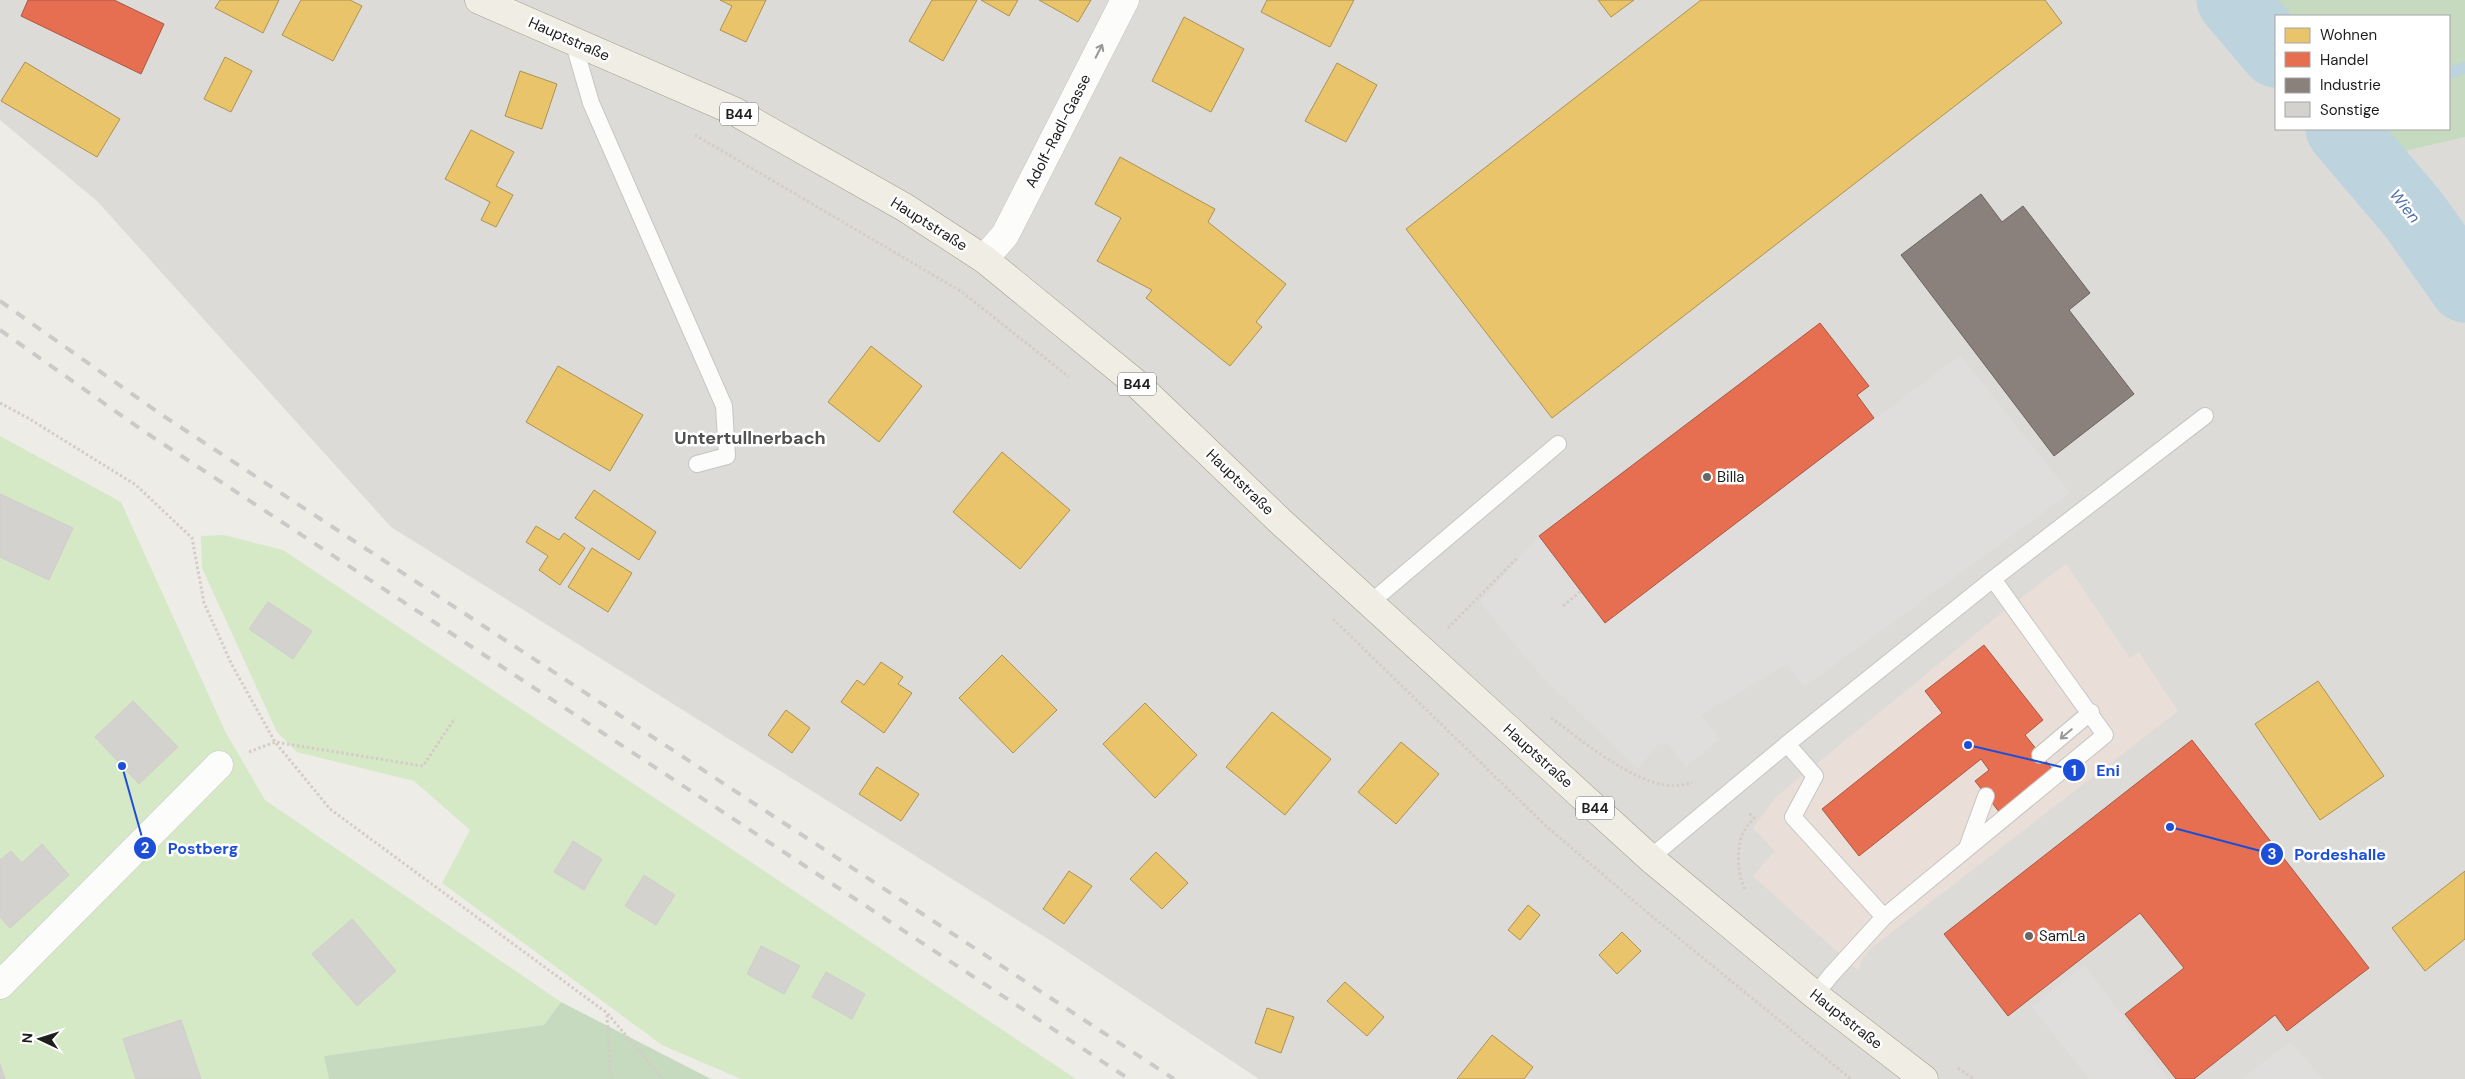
<svg xmlns="http://www.w3.org/2000/svg" width="2465" height="1079" viewBox="0 0 2465 1079" font-family="'DM Sans',sans-serif">
	<rect width="100%" height="100%" fill="#edece7"/>
	<path fill="#dcdbd8" d="M0,0H2273L2287,16H2276V129H2382L2402,152L2465,137V1079H1259L1056,944L391,527L97,201L0,120Z"/>
	<path fill="#eaded9" d="M2066,564L2130,658L2139,652L2178,711L1870,949L1861,961L1859,971L1753,876L1775,851L1753,828L1776,797L2000,614Z"/>
	<path fill="#d5e9c7" d="M0,436L121,502L225,731L265,800L561,1002L544,1025L325,1056L329,1079H0Z
		M224,535L283,550L1076,1079H741L662,1045L442,883L470,830L414,781L297,752L277,732L202,568L201,536Z"/>
	<path fill="#c5dabe" d="M2273,0H2465V137L2402,152L2382,129H2449V16H2287Z
		M561,1002L711,1079H329L324,1056L544,1025Z"/>
	<path fill="#dfdedc" d="M1960,355L2070,493L1804,687L1787,664L1701,715L1720,739L1686,767L1668,743L1658,744L1638,769L1540,675L1480,602L1539,536L1605,622Z
		M2084,965H2085L2168,1079H2089L2032,1007Z
		M2290,1042L2323,1079H2242Z"/>
	<path fill="#e9c46a" stroke="#ac9253" d="M220,0H279L263,33L215,8Z
		M301,0H350L362,6L333,61L282,35Z
		M720,0H766L746,42L720,30L732,6Z
		M932,0H977L943,61L909,41Z
		M981,0H1018L1009,16Z
		M1039,0H1091L1078,22Z
		M1267,0H1354L1330,47L1261,12Z
		M1598,0H1634L1611,17Z
		M1701,0H2045L2062,23L1552,418L1406,229Z
		M1184,17L1244,49L1211,112L1152,81Z
		M225,57L252,71L231,112L204,99Z
		M25,62L120,119L97,157L1,101Z
		M1337,63L1377,85L1346,142L1305,121Z
		M520,71L557,84L542,129L505,116Z
		M471,130L514,152L496,186L513,195L496,227L481,220L490,202L445,179Z
		M1120,157L1215,209L1208,222L1286,284L1256,322L1262,327L1230,366L1146,298L1152,290L1097,261L1121,218L1095,204Z
		M871,346L922,386L879,442L828,402Z
		M558,366L643,415L610,471L526,422Z
		M1002,452L1070,510L1020,569L953,512Z
		M594,490L656,532L639,560L575,518Z
		M536,526L559,540L564,533L585,548L560,585L539,570L548,556L526,542Z
		M592,548L632,573L608,612L568,587Z
		M1002,655L1057,710L1013,753L959,698Z
		M881,662L903,677L898,684L912,693L884,733L841,702L857,680L864,685Z
		M2318,681L2384,776L2320,820L2255,724Z
		M1145,703L1197,755L1155,798L1103,744Z
		M786,710L810,728L792,753L768,735Z
		M1272,712L1331,759L1285,815L1226,767Z
		M1401,742L1439,774L1396,824L1358,792Z
		M877,767L919,794L901,821L859,794Z
		M1156,852L1188,883L1162,909L1130,879Z
		M1069,871L1092,886L1064,924L1043,909Z
		M2465,871V939L2425,971L2392,928Z
		M1528,905L1540,915L1520,940L1508,930Z
		M1622,932L1641,951L1617,974L1599,955Z
		M1345,982L1384,1017L1367,1036L1327,1001Z
		M1267,1008L1294,1017L1281,1053L1255,1043Z
		M1492,1035L1533,1067L1524,1079H1457Z"/>
	<path fill="#e76f51" stroke="#ab5742" d="M28,0H114L164,24L141,74L21,16Z
		M1820,323L1869,386L1857,395L1874,418L1605,623L1539,536Z
		M1984,645L2043,720L2025,735L2053,770L2000,813L1975,781L1989,770L1981,759L1859,856L1822,809L1942,713L1925,691Z
		M2192,740L2369,968L2287,1031L2275,1015L2194,1079H2176L2125,1014L2184,968L2140,913L2008,1016L1944,934Z"/>
	<path fill="#8a817c" stroke="#6a6360" d="M1981,194L2002,222L2023,206L2090,293L2069,310L2134,394L2054,456L1901,255Z"/>
	<g fill="none" stroke-linecap="round" stroke-linejoin="round">
		<path stroke="#bdd3de" stroke-width="12" d="M2449,73L2465,68"/>
		<path stroke="#bdd3de" stroke-width="71" d="M2232,0L2276,52
			M2341,129L2414,215L2465,287"/>
	</g>
	<path fill="#d3d2ce" stroke="#d0cdc9" d="M0,494L73,528L49,580L0,557Z
		M268,602L312,631L293,659L249,629Z
		M133,701L178,747L139,784L95,737Z
		M573,841L602,859L584,890L554,872Z
		M42,844L69,875L10,928L0,917V860L11,851L22,863Z
		M644,875L675,895L656,925L625,906Z
		M352,919L396,971L357,1006L312,954Z
		M761,946L800,966L784,994L747,974Z
		M826,972L865,994L852,1019L812,997Z
		M181,1020L201,1079H136L123,1039Z
		M0,1064L5,1079H0Z"/>
	<g fill="none" stroke-linecap="round" stroke-linejoin="round">
		<defs>
			<path id="service" d="M573,41L591,103L724,406L727,456L697,464
				M1370,603L1558,444
				M1787,744L1815,776L1793,817L1884,917
				M2040,755L2091,712
				M1967,848L1986,796
				M1650,858L1787,744L1993,579L2205,416
				M1815,995L1831,975L1884,917L2105,735L1993,579"/>
			<path id="minor" d="M984,259L1005,235L1125,0
				M0,985L219,765"/>
			<path id="primary" d="M479,0L734,111L904,207L984,259L1137,384L1280,521L1650,858L1815,995L1924,1079"/>
		</defs>
		<use href="#service" stroke="#c5c5c3" stroke-width="18"/>
		<use href="#minor" stroke="#c5c5c3" stroke-width="29"/>
		<use href="#primary" stroke="#a29c85" stroke-width="29"/>
		<path stroke="#d6cbc7" stroke-width="3" stroke-dasharray="2.5 2.5" stroke-linecap="butt" d="M695,135L962,292L1069,377
			M0,403L28,418L136,485L192,538L204,603L232,665L275,742L330,809L607,1013L663,1079
			M1563,606L1581,591
			M1333,619L1546,826L1648,913L1851,1079
			M1448,628L1518,557
			M1551,718C1584,741 1651,801 1692,782
			M249,752L275,742L423,766L455,718
			M1745,889C1737,875 1736,845 1744,831C1747,826 1751,822 1754,818L1749,813
			M607,1015L611,1079
			M1958,1068L1974,1079"/>
		<use href="#service" stroke="#fcfcfb" stroke-width="16"/>
		<use href="#minor" stroke="#fcfcfb" stroke-width="28"/>
		<use href="#primary" stroke="#f0ede5" stroke-width="28"/>
		<path stroke="#cacac9" stroke-width="4" stroke-dasharray="10 10" stroke-linecap="butt" d="M0,301L162,415L1174,1079
			M0,330L145,432L1129,1079"/>
	</g>
	<defs><path id="oneway-shaft" d="M-6 0H5M1.5-3L5.5 0L1.5 3" fill="none" stroke-width="1.6" stroke-linecap="round" stroke-linejoin="round" transform="scale(1.25)"/></defs>
	<g stroke="#989898">
		<use href="#oneway-shaft" transform="translate(1099 51) rotate(-63)"/>
		<use href="#oneway-shaft" transform="translate(2066 734) rotate(140)"/>
	</g>
	<g fill="#666664" stroke="#fff" stroke-width="2">
		<circle cx="1707" cy="477" r="5"/>
		<circle cx="2029" cy="936" r="5"/>
	</g>
	<g text-anchor="middle" dominant-baseline="central" stroke-width="5" stroke-linejoin="round" paint-order="stroke">
		<g fill="#fff" stroke="#626262" stroke-width="1">
			<rect x="720" y="102.5" width="38" height="23" rx="4"/>
			<rect x="1118" y="372.5" width="38" height="23" rx="4"/>
			<rect x="1576" y="796.5" width="38" height="23" rx="4"/>
		</g>
		<g font-size="14" font-weight="bold" fill="#1e1e1e">
			<text x="739" y="114">B44</text>
			<text x="1137" y="384">B44</text>
			<text x="1595" y="808">B44</text>
		</g>
		<g font-size="15" fill="#1e1e1e" stroke="#fff">
			<text transform="translate(569 39) rotate(24)">Hauptstraße</text>
			<text transform="translate(1058 131) rotate(-63)">Adolf-Radl-Gasse</text>
			<text transform="translate(929 224) rotate(32)">Hauptstraße</text>
			<text transform="translate(1240 482) rotate(44)">Hauptstraße</text>
			<text transform="translate(1538 756) rotate(42)">Hauptstraße</text>
			<text transform="translate(1846 1019) rotate(38)">Hauptstraße</text>
		</g>
		<g font-size="15" fill="#1e1e1e" stroke="#fff" text-anchor="start">
			<text x="1717" y="477">Billa</text>
			<text x="2039" y="936">SamLa</text>
		</g>
		<g font-size="16" font-style="italic" fill="#5071a9" stroke="#fff">
			<text transform="translate(2405 206) rotate(51)">Wien</text>
		</g>
		<g font-size="18" font-weight="bold" fill="#515151" stroke="#fff">
			<text x="750" y="438">Untertullnerbach</text>
		</g>
	</g>
	<path fill="none" stroke="#1d4ed8" stroke-width="2" d="M1968 745L2074 770M122 766L145 848M2170 827L2272 854"/>
	<g fill="#1d4ed8" stroke="#fff" stroke-width="2">
		<circle cx="1968" cy="745" r="5"/>
		<circle cx="122" cy="766" r="5"/>
		<circle cx="2170" cy="827" r="5"/>
		<circle cx="2074" cy="770" r="12"/>
		<circle cx="145" cy="848" r="12"/>
		<circle cx="2272" cy="854" r="12"/>
	</g>
	<g font-size="15" text-anchor="middle" font-weight="bold" fill="#fff">
		<text x="2074" y="776">1</text>
		<text x="145" y="853">2</text>
		<text x="2272" y="859">3</text>
	</g>
	<g font-size="16" text-anchor="middle" font-weight="bold" fill="#1d4ed8" stroke="#fff" stroke-width="5" stroke-linejoin="round" paint-order="stroke">
		<text x="2108" y="776">Eni</text>
		<text x="203" y="854">Postberg</text>
		<text x="2340" y="860">Pordeshalle</text>
	</g>
	<rect x="2275" y="15" width="175" height="115" fill="#ffffff" stroke="#a5a5a5"/>
	<rect x="2285" y="28" width="25" height="15" fill="#e9c46a" stroke="#a5a5a5"/>
	<text x="2320" y="40" font-size="15" fill="#1e1e1e">Wohnen</text>
	<rect x="2285" y="52" width="25" height="15" fill="#e76f51" stroke="#a5a5a5"/>
	<text x="2320" y="65" font-size="15" fill="#1e1e1e">Handel</text>
	<rect x="2285" y="78" width="25" height="15" fill="#8a817c" stroke="#a5a5a5"/>
	<text x="2320" y="90" font-size="15" fill="#1e1e1e">Industrie</text>
	<rect x="2285" y="102" width="25" height="15" fill="#d3d2ce" stroke="#a5a5a5"/>
	<text x="2320" y="115" font-size="15" fill="#1e1e1e">Sonstige</text>
	<g transform="translate(40 1039) rotate(274)" stroke="#ffffff" stroke-width="4" paint-order="stroke">
	<path d="M0-4L9 19L0 12L-9 19Z" fill="#1e1e1e"/>
	<text y="-8" font-size="14" font-weight="bold" text-anchor="middle" fill="#1e1e1e">N</text>
	</g>
</svg>
